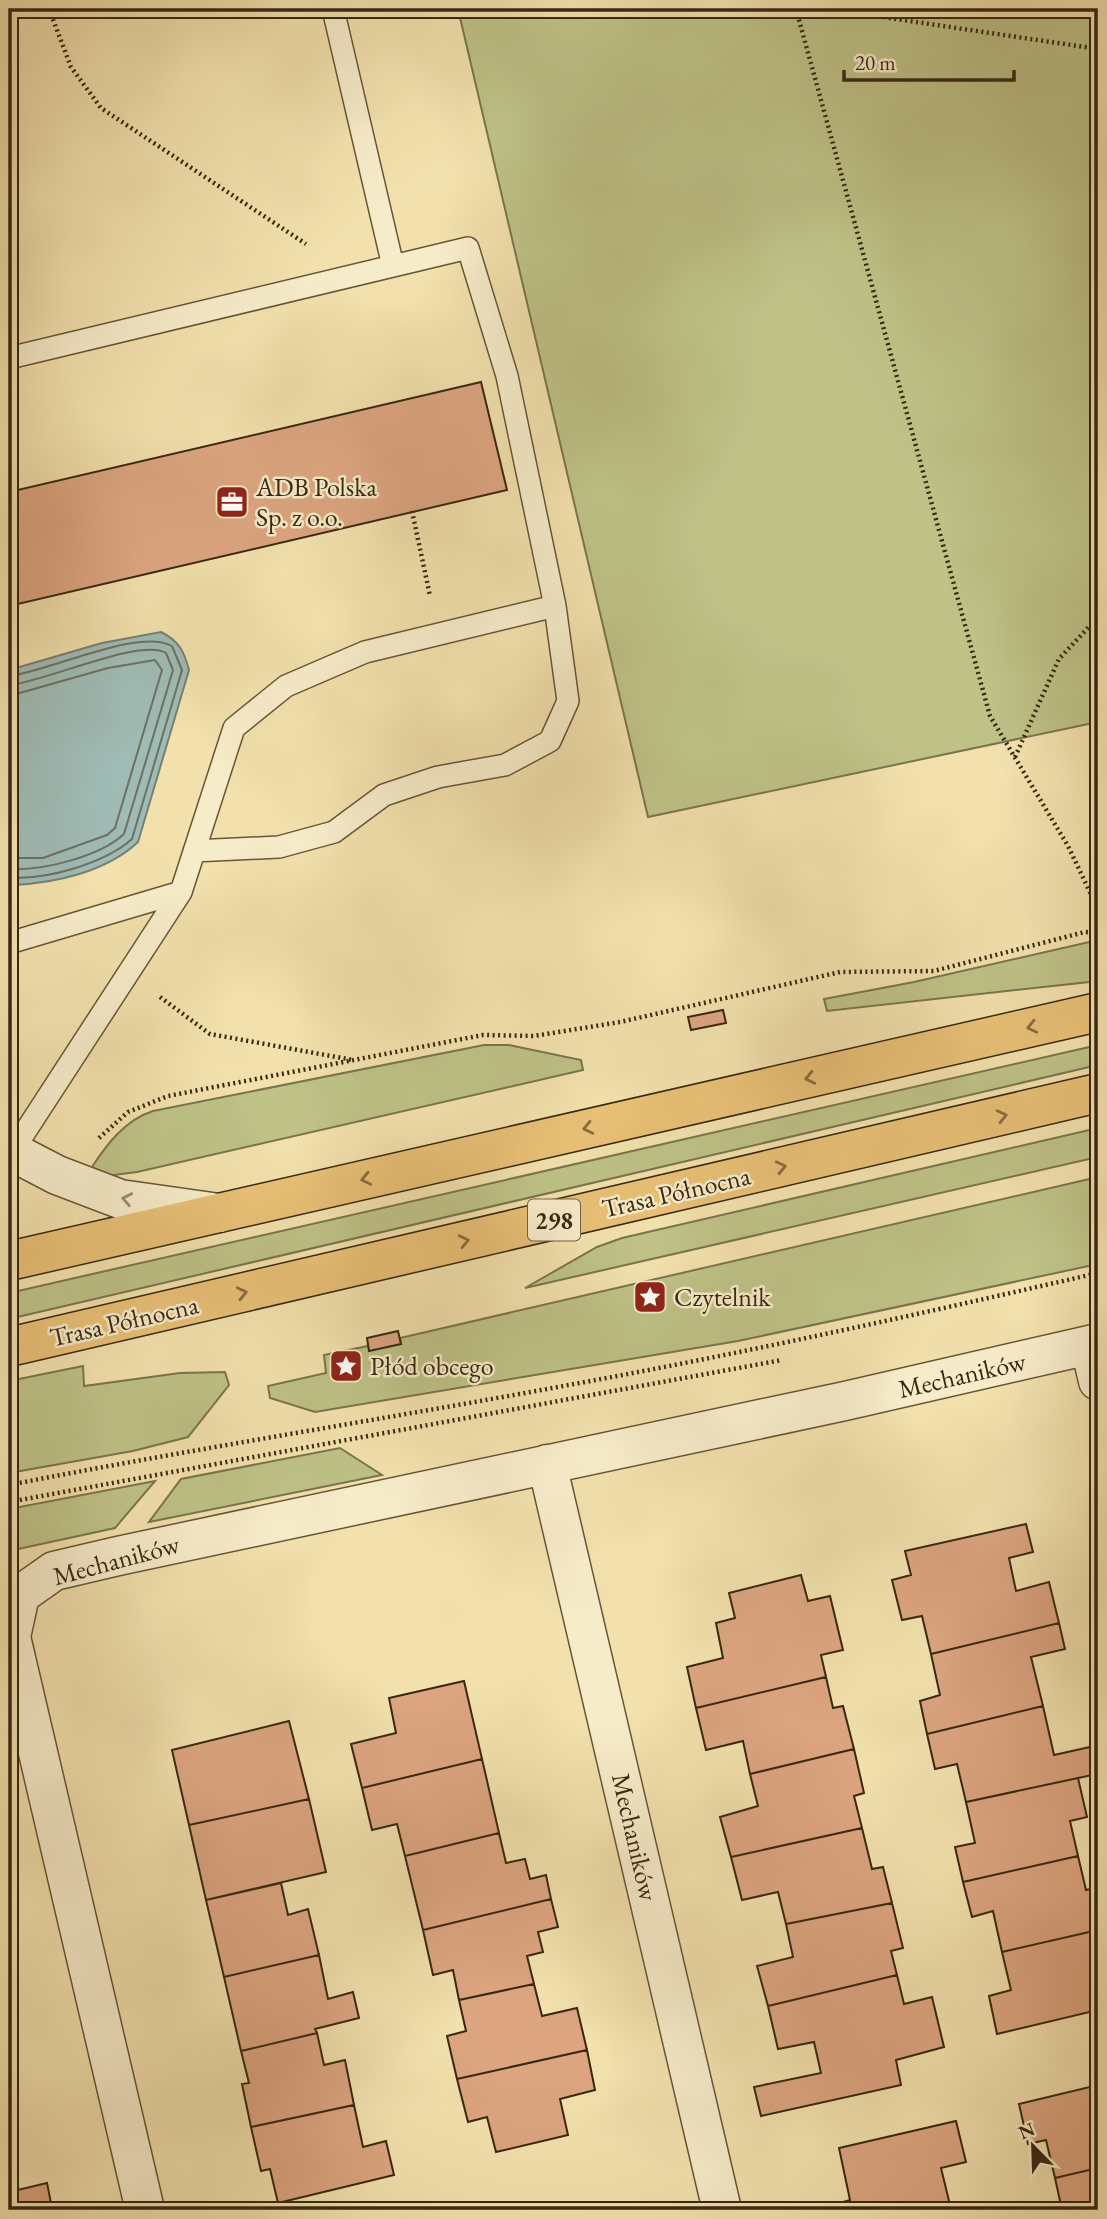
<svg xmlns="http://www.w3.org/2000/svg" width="1107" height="2219" viewBox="0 0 1107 2219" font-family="'EB Garamond',serif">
	<rect width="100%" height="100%" fill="#f2e1ad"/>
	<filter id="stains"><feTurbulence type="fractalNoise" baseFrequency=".00286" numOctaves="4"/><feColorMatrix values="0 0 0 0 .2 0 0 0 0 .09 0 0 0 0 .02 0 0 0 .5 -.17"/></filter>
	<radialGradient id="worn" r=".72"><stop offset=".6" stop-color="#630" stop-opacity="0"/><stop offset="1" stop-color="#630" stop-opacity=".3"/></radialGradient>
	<path fill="#bec287" stroke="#7b744c" stroke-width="2" d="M458,9H1098V722L648,817Z
		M1098,940V981L827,1011L824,999L914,982Z
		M484,1045H509L581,1060L583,1070L137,1172L106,1176L92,1167C107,1144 125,1120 153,1111Z
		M1098,1045V1065L9,1319V1293Z
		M1098,1128V1157L525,1288L597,1247L622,1238Z
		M1098,1177V1264L738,1341L315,1412L270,1398L268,1386L326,1373L324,1355L368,1346L370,1350L401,1344L400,1338Z
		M83,1366L84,1386L180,1373L225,1372L229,1385L188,1437L133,1451L9,1473V1381Z
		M340,1448L382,1475L149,1522L181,1479Z
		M155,1481L115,1528L9,1551V1509Z"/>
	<path fill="#9fbbb5" stroke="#768073" stroke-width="2" d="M161,632C179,641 184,651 189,670L138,842C106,872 55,883 13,885L9,883V670L102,643Z"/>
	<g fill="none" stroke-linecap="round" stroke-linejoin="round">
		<path stroke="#6c7162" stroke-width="2" d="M9,676C48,672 139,627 172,646L182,670L132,839C105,863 45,881 9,877
			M9,685C42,683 141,637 166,653L173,670L124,834C99,857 42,871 9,869
			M9,696L108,668L155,660L162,670L115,828L107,835L43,858H9"/>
	</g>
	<path fill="#dca580" stroke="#382710" stroke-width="2" d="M481,382L507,490L9,606V492Z
		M723,1010L726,1023L691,1030L688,1017Z
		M398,1331L401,1344L369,1351L367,1338Z
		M1026,1524L1033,1552L1009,1558L1016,1591L1049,1582L1059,1623L931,1654L922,1616L902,1620L892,1580L911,1575L905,1551Z
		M801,1575L808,1601L830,1596L843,1650L821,1655L826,1677L696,1708L687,1667L723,1658L716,1623L735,1618L729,1593Z
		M1059,1623L1065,1649L1031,1657L1043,1706L927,1734L920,1701L940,1695L931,1654Z
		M826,1677L833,1708L843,1706L854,1749L750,1774L743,1741L706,1750L696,1708Z
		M464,1681L482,1759L362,1788L351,1744L396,1733L389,1698Z
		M1043,1706L1054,1755L1090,1747L1097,1774L966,1802L957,1764L935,1769L927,1734Z
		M289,1721L309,1799L189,1825L172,1750Z
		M854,1749L864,1793L854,1796L862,1828L731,1857L720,1817L758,1806L750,1774Z
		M482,1759L499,1833L405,1856L397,1824L372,1830L362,1788Z
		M1078,1778L1087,1817L1070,1821L1078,1856L963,1882L955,1847L975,1843L966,1802Z
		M309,1799L326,1872L206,1900L189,1825Z
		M862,1828L872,1869L883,1867L892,1903L786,1924L778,1892L742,1900L731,1857Z
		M499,1833L506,1863L525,1859L530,1879L546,1875L551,1899L423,1930L405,1856Z
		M1078,1856L1086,1890L1095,1888L1098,1930L1002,1952L993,1911L972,1917L963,1882Z
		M281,1883L288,1915L308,1909L319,1955L224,1977L206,1900Z
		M551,1899L558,1927L538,1932L543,1952L527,1956L534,1984L459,2000L453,1970L433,1975L423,1930Z
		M892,1903L903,1948L891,1951L897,1975L768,2006L757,1966L793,1957L786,1924Z
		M1098,1930V2010L997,2034L989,1996L1011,1990L1002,1952Z
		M319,1955L328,1999L353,1992L359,2018L315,2029L317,2033L241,2051L224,1977Z
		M897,1975L904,2004L932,1997L944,2047L896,2060L901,2085L761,2116L754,2087L821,2073L814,2042L778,2049L768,2006Z
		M534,1984L542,2016L577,2008L587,2050L457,2079L447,2036L466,2031L459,2000Z
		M317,2033L324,2065L345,2060L354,2105L251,2127L242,2084L249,2083L241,2051Z
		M587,2050L595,2090L560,2099L568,2135L496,2152L487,2117L468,2122L457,2079Z
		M1098,2085V2168L1055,2178L1046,2140L1028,2144L1019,2104Z
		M354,2105L363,2147L386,2141L394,2175L278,2203L270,2169L261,2171L251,2127Z
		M956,2121L966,2162L941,2168L950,2205L929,2210H816L850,2200L839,2148Z
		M1098,2168V2210H1062L1055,2178Z
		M47,2183L52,2208L9,2210V2192Z"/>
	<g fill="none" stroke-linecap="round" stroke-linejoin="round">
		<defs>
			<path id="service" d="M333,9L393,266
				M9,358L468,248L507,376L555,606L568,701L550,741L505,765L438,777L384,795L334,832L279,847L194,851
				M9,943L181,892
				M12,1152L181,892L234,728L286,686L365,652L555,606"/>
			<path id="minor" d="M9,1150L57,1175L120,1199L219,1213
				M1090,1346L1098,1381
				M547,1464L722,2210
				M145,2210L11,1637L20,1595L54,1571L118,1556L845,1401L1098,1343"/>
			<path id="primary" d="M9,1261L1098,1012
				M9,1347L1098,1093"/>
		</defs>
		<use href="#service" stroke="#665637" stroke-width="24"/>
		<use href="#minor" stroke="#665637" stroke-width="41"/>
		<use href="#primary" stroke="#382710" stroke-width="41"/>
		<path stroke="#382710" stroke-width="4.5" stroke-dasharray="2 3.5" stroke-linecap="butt" d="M49,9L71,67L101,108L306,244
			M796,9L990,716L1068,846L1098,909
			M829,9L1098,49
			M412,511L430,596
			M1015,757L1059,659L1098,617
			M160,997L210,1034L353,1060
			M99,1138L128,1112L168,1096L483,1035L534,1036L620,1022L840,972L934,971L1085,932L1098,933
			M9,1485C197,1448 386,1419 574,1384C750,1352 924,1313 1098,1273
			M9,1502L782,1360"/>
		<use href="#service" stroke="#f7ecca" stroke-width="21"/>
		<use href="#minor" stroke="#f7ecca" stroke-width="38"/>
		<use href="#primary" stroke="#e9c076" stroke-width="38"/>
	</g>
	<defs><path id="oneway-chevron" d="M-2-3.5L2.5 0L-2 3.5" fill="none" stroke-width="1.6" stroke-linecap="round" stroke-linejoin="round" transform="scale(1.75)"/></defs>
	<g stroke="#886c3e">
		<use href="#oneway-chevron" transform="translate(1032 1027) rotate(167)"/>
		<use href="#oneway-chevron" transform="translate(810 1078) rotate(167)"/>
		<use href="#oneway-chevron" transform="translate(1002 1116) rotate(-13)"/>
		<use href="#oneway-chevron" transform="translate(588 1128) rotate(167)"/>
		<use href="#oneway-chevron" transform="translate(781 1167) rotate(-13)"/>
		<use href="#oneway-chevron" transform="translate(366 1179) rotate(167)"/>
		<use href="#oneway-chevron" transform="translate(464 1241) rotate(-13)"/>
		<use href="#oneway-chevron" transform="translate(242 1293) rotate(-13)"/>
	</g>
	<use stroke="#988a6d" href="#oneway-chevron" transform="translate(127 1199) rotate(-169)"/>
	<defs>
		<symbol id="office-square" viewBox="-11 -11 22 22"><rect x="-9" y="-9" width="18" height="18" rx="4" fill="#8f2418" stroke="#f7ecca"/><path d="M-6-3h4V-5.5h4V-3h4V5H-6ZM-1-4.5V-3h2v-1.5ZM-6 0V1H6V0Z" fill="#fff"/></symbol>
		<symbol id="sight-square" viewBox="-11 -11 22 22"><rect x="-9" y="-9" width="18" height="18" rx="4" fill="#8f2418" stroke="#f7ecca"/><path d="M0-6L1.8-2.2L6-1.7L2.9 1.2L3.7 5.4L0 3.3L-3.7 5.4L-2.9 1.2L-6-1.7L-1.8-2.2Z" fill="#fff"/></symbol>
	</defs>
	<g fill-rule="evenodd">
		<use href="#office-square" x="213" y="483" width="38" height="38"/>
		<use href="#sight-square" x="631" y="1278" width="38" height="38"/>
		<use href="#sight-square" x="327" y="1347" width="38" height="38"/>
	</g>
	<g text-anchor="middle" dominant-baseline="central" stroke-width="5" stroke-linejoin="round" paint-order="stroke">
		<rect fill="#f7ecca" stroke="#716248" stroke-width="2" x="528" y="1199.5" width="52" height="41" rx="5"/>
		<g font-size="24" font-weight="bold" fill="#382710">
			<text x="554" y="1220">298</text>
		</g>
		<g font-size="26" fill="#382710" stroke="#f7ecca" text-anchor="start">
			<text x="256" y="487">ADB Polska<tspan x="256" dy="30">Sp. z o.o.</tspan></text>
			<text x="674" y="1297">Czytelnik</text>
			<text x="370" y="1366">Płód obcego</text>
		</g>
		<g font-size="26" fill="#382710" stroke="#f7ecca">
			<text transform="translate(676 1192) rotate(-13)">Trasa Północna</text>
			<text transform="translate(124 1321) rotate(-13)">Trasa Północna</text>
			<text transform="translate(962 1375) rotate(-13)">Mechaników</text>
			<text transform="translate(116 1560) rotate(-15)">Mechaników</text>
			<text transform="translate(635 1837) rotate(77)">Mechaników</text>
		</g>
	</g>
	<rect width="1107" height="2219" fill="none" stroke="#f2e1ad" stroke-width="35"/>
	<rect x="10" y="10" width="1086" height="2198" fill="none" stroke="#382710" stroke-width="3.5"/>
	<rect x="18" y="18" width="1072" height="2184" fill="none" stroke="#382710" stroke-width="2"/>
	<g transform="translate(1033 2146) rotate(337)" stroke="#f7ecca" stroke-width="5" paint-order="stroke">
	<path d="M0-5L12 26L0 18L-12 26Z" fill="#382710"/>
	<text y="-10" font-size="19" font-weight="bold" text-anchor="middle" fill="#382710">N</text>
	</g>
	<path d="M844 70v10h170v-10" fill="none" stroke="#382710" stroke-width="3.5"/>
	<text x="855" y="70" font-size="21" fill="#382710" stroke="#f7ecca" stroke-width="5" paint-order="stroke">20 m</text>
	<rect width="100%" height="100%" filter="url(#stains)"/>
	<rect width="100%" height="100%" fill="url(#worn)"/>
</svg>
